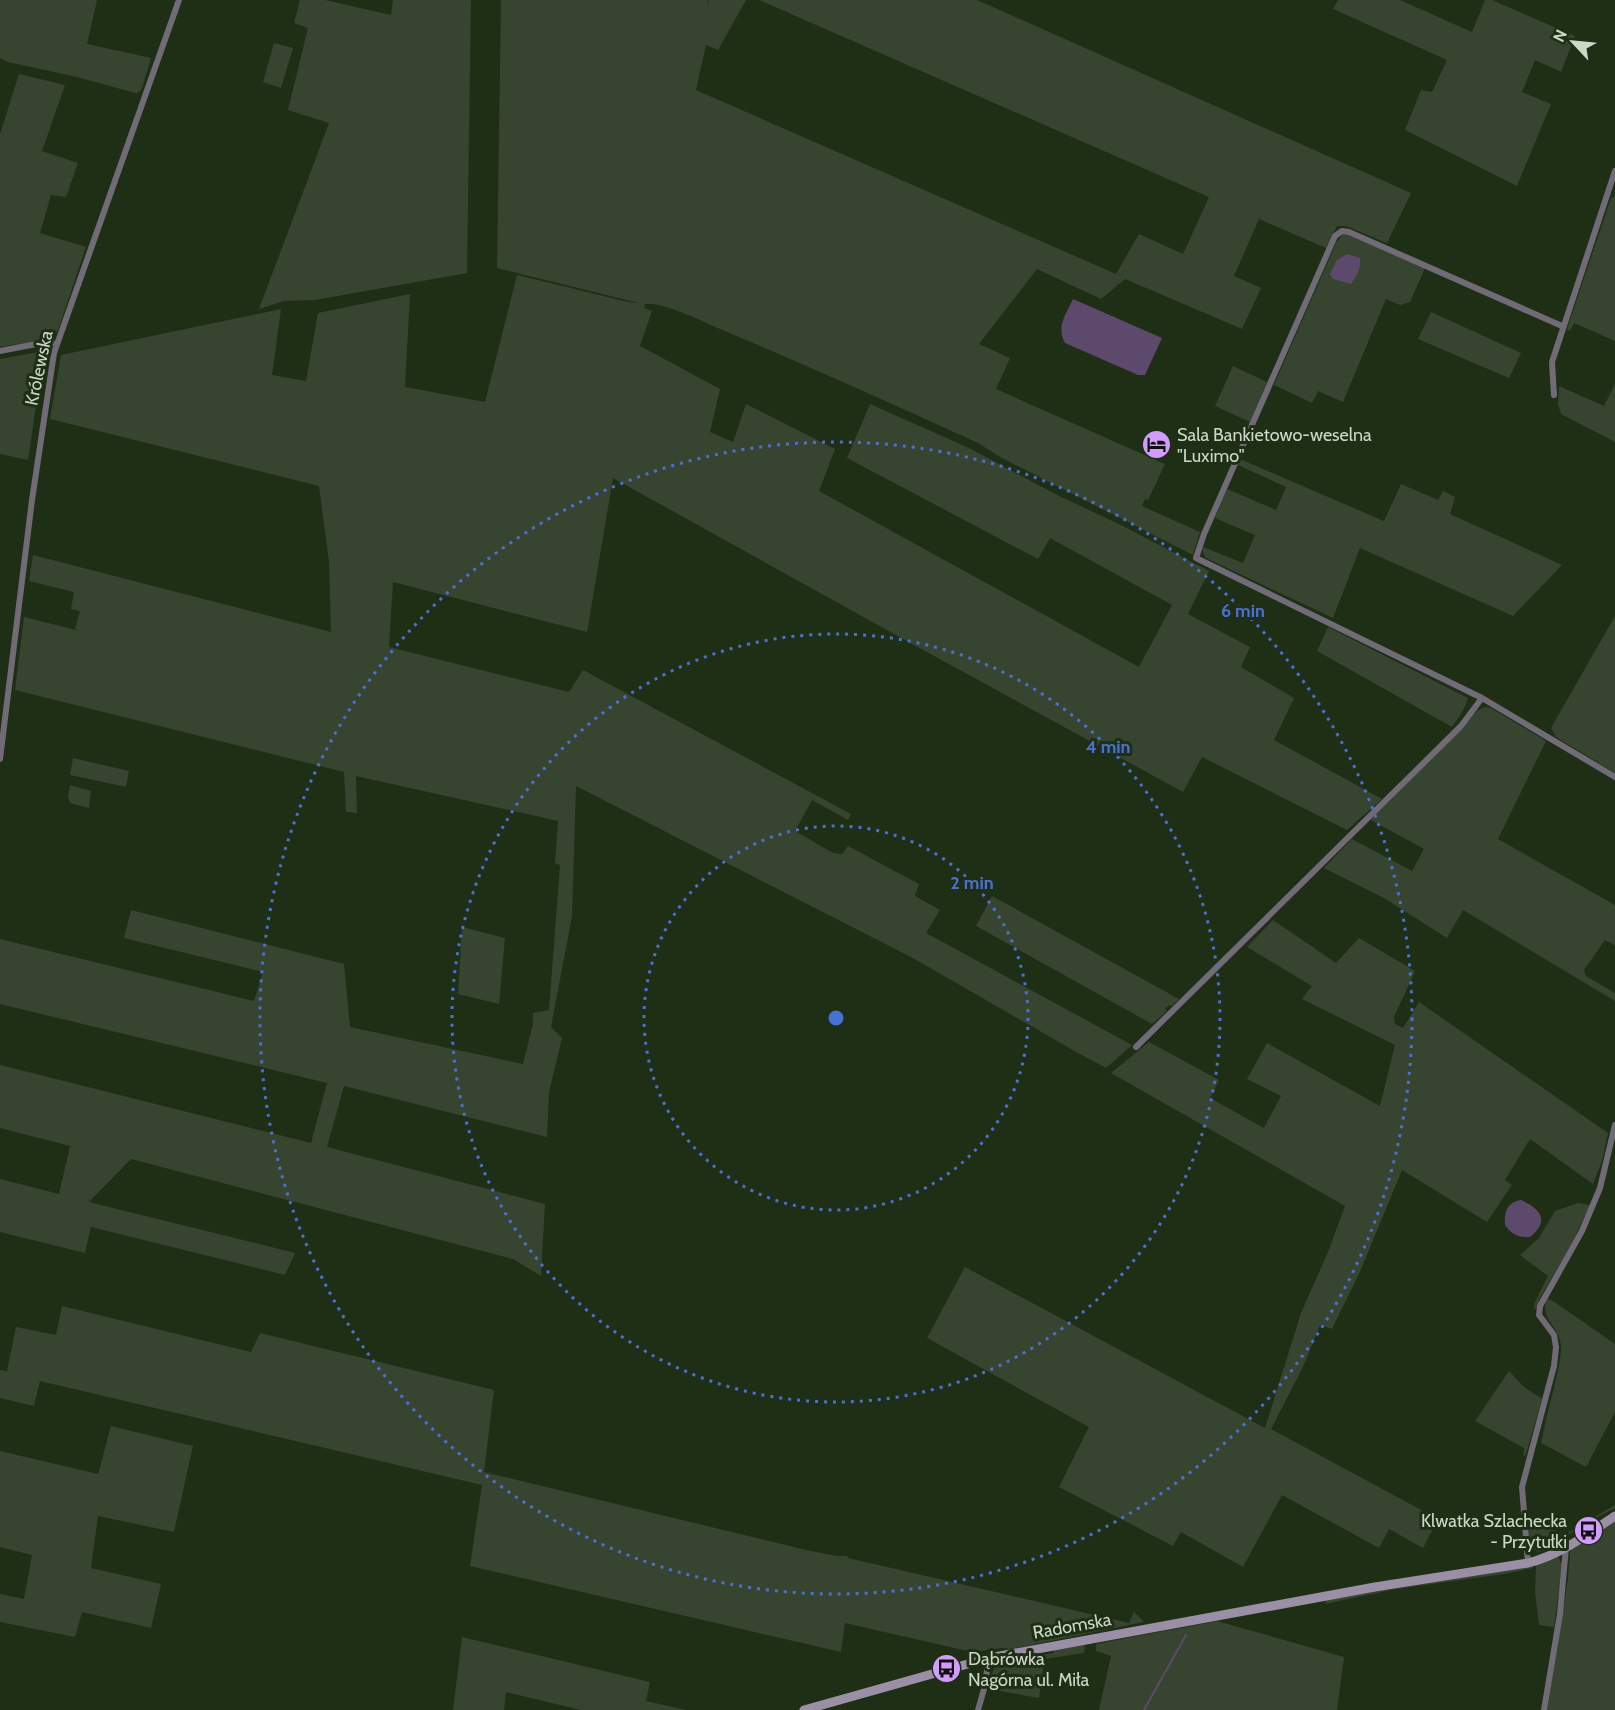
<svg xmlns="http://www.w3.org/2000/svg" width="1615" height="1710" viewBox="0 0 1615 1710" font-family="Cabin,sans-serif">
	<rect width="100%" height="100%" fill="#1e2f15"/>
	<path fill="#374530" d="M0,0H97L87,44L151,58L142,88L139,92L135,93L77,77L8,62L0,58Z
		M300,0H325L391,15L393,0H471L467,273L315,300L284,301L259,309L329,123L288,110L308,28L294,23Z
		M501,0H708L707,7L709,0H746L718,50L706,45L696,90L1116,274L1139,234L1183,254L1209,197L759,0H977L1411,193L1387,243L1346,226H1337L1326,248L1259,219L1234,276L1261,288L1242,329L1125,279L1101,299L1037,269L979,344L1010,358L996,389L1165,464L1148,500L1145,499L1142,506L1200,532L1193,555L1000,457L978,443C895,405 811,367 727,332C707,324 666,302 645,304L644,308L652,311L640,346L720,389L710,432L733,442L746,404L835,449L819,491L1139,667L1172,605L1050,538L1038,559L847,458L870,404L969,448L1057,495L1121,525L1209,571L1188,614L1250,647L1241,667L1294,698L1274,740L1382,799L1347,830L1202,757L1183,792L914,645L613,478L587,632L393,582L389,647L569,692L583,670L851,814L848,820L812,800L795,831L833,853L842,854L848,846L919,884L915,896L940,910L926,933L1132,1045L1106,1068L1078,1053L911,957L576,786L572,916L551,1027L562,1038L549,1092L547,1137L344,1086L327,1147L545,1204L541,1276L513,1259L131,1159L89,1202L295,1253L285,1275L91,1227L85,1253L0,1232V1179L59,1194L70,1146L0,1128V1065L311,1143L327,1083L0,1004V939L254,1001L263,972L124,938L131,910L344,964L350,1027L523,1064L533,1024V1013L549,1010L560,865L555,863L558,821L356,776L357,813L346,812L344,772L15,690L24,617L80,631L75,629L80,611L71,609L74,592L29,581L33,555L331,632L329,562L319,486L50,419L61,355L281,309L272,375L306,381L318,313L410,294L405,387L485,402L517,275L628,302L639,303L497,268Z
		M1338,0H1400L1472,32L1485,0H1492L1575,36L1561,72L1535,60L1522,92L1551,104L1517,186L1405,130L1421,90L1432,92L1447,60L1333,9Z
		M274,43L293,48L281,88L263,82Z
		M19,74L65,85L42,151L78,163L66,197L51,195L40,233L86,247L58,330C47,342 15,344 0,347V134Z
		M1615,197V341L1574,323L1570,331L1567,329L1611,198Z
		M1343,234L1348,235L1425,268L1410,302L1400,305L1386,299L1343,402L1318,391L1312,403L1274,385L1336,243Z
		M1431,312L1521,353L1509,378L1418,339Z
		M44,351L48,352L42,366L28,460L0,454V359Z
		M1233,366L1267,382L1250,422L1215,406Z
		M1615,384V442L1561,414L1558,404L1559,386L1604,406Z
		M1240,459L1384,521L1401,484L1438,500L1443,491L1455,497L1450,514L1562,565L1513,616L1360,548L1333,618L1206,558L1203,553V547L1243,563L1255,535L1215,518L1227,489L1276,510L1286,487L1238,465Z
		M1615,616V773L1556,737L1551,728Z
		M1328,627L1468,698C1465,709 1459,717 1452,727L1317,651Z
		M1485,707L1491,708L1546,741L1498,839L1615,905V945L1605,940L1584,970L1586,976L1615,993V1001L1463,910L1447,938L1384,898L1324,868L1352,839L1412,871L1424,849L1371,820L1478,710Z
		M73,758L129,771L126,787L70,775Z
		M70,785L91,791L89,808L70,803L68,796Z
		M992,896L1179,999L1172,1006L1169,1005L1165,1009L1167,1011L1152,1024L976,926Z
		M1273,920L1336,963L1359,938L1415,971L1394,1017L1395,1024L1403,1028L1419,1002L1608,1133L1602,1161L1593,1184L1530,1139L1505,1180L1512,1185L1487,1222L1402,1170L1359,1274L1332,1329L1320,1325L1303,1367L1271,1429L1438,1519L1423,1548L1389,1529L1379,1548L1282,1495L1243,1567L1181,1532L1173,1546L1059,1487L1089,1427L927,1338L965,1267L1265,1428L1301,1313L1328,1252L1345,1206L1111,1073L1149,1042L1219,1080L1210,1098L1264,1128L1281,1096L1247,1079L1267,1043L1380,1106L1395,1045L1302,999L1312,986L1247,947Z
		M462,927L505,938L499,1004L458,994Z
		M1578,1203L1590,1205L1573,1241L1540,1298L1536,1309H1534L1535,1302L1548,1276L1520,1255L1539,1238L1555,1211Z
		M1547,1299L1553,1301L1615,1344V1412L1586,1467L1541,1443C1545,1424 1549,1406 1554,1388C1557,1374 1561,1360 1561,1346C1560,1327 1539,1319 1547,1299Z
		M62,1306L251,1352L260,1333L494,1390L484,1472L806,1550L837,1556H847L848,1558L1129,1623L1134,1612L1144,1622L1011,1649L1002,1648L972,1652L845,1623L841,1652L470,1566L482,1485L40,1381L34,1406L0,1398V1370L7,1371L16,1327L56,1335Z
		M1509,1371L1524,1387L1542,1399L1526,1454L1523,1457L1524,1448L1475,1421Z
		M111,1426L193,1446L174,1532L98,1516L91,1568L161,1584L151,1628L82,1612L75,1637L0,1622V1594L24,1599L32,1555L0,1547V1451L98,1474Z
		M1615,1505V1508C1603,1515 1589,1520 1578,1528C1564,1537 1555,1550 1538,1552L1531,1547L1527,1516L1564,1535Z
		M1615,1521V1710H1547L1568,1579L1570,1552L1574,1546Z
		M1558,1556L1562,1565L1554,1627L1539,1625L1535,1592L1536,1565Z
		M1533,1566V1568L1504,1574L1396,1589L1325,1604L1326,1600Z
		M1217,1621L1344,1657L1337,1710H1099L1111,1656L1096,1651V1644Z
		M462,1637L650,1682L646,1701L686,1710H581L506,1692L504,1710H453Z
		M1084,1645L1085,1648L1084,1653L1044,1659L1039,1698L994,1690L989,1686L990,1677L997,1663L1053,1653L1054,1650Z"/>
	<path fill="#5d496c" d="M1347,254L1360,258C1361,269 1357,275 1351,284L1333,279L1330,274L1337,260Z
		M1073,299L1162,338L1145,375H1138L1065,343C1056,327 1066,314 1073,299Z
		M1521,1200C1541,1209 1550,1221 1530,1237C1519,1238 1511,1234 1505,1225C1504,1212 1507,1202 1521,1200Z"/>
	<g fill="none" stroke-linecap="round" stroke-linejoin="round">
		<path stroke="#5d496c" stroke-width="2" d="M1144,1710L1186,1635"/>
		<path stroke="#716a77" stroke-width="6" d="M1562,326L1349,232L1342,231L1335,236L1204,534L1196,558L1482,698L1615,777
			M0,351L41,343L56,344
			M1554,395L1552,362L1615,171
			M0,759L32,500L54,353L179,0
			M1136,1047L1461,726L1482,698
			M1528,1563L1522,1487L1554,1366L1556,1347L1554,1335L1539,1315L1540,1306L1582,1231L1600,1188L1615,1125
			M978,1710L984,1689L989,1658
			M1544,1710L1560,1614L1566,1547"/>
		<path stroke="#9a8fa4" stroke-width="9" d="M804,1710L989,1658L1375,1587L1528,1563C1560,1555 1588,1534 1615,1516"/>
	</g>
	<g fill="none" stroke="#4970d4" stroke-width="3" stroke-dasharray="3 6">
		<circle cx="836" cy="1018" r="192"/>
		<circle cx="836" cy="1018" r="384"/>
		<circle cx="836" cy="1018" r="576"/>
	</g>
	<defs>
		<symbol id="hotel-disc" viewBox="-11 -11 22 22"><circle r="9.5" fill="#d39cfc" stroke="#1e2f15"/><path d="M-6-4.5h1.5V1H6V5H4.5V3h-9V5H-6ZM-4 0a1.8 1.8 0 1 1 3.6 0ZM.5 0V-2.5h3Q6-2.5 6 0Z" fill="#111"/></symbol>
		<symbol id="bus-disc" viewBox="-11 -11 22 22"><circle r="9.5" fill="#d39cfc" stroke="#1e2f15"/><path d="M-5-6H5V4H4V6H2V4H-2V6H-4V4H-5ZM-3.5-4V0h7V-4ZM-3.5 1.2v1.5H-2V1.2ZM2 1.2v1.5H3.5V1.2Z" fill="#111"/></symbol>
	</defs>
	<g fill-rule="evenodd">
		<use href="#hotel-disc" x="1140" y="428" width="33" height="33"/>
		<use href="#bus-disc" x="1572" y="1514" width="33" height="33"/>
		<use href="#bus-disc" x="930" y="1652" width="33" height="33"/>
	</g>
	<g text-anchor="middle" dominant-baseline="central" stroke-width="6" stroke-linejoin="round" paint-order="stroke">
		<g font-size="18" fill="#ccd7c7" stroke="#1e2f15">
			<text transform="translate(39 368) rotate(-78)">Królewska</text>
			<text transform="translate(1072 1626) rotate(-10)">Radomska</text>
		</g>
		<g font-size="18" fill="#ccd7c7" stroke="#1e2f15" text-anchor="start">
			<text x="1177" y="435">Sala Bankietowo-weselna<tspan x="1177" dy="21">"Luximo"</tspan></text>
			<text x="1567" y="1521" text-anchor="end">Klwatka Szlachecka<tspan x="1567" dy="21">- Przytułki</tspan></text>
			<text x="968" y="1659">Dąbrówka<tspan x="968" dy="21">Nagórna ul. Miła</tspan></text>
		</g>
	</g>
	<circle cx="836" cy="1018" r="9" fill="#4970d4" stroke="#1e2f15" stroke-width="3"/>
	<g font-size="18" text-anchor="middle" font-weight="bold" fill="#4970d4" stroke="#1e2f15" stroke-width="6" stroke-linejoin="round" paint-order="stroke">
		<text x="1243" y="617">6 min</text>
		<text x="1108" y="753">4 min</text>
		<text x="972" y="889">2 min</text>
	</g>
	<g transform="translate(1573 42) rotate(296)" stroke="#1e2f15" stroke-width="4.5" paint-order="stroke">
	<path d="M0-4.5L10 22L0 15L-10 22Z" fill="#ccd7c7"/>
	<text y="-9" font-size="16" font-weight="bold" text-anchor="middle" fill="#ccd7c7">N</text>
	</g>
</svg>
